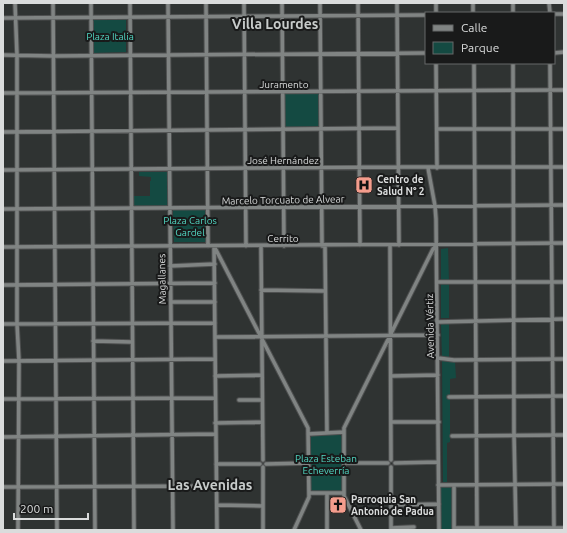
<svg xmlns="http://www.w3.org/2000/svg" width="567" height="533" viewBox="0 0 567 533" font-family="Ubuntu,sans-serif">
	<rect width="100%" height="100%" fill="#2f3332"/>
	<path fill="#144a42" d="M93,19H126V52L94,53Z
		M282,92H321L320,129L283,130Z
		M139,172H168V207H133V196H150V181H151V177L139,176Z
		M173,210H206V242H174Z
		M448,248L449,281H441V249Z
		M441,283H449V318H441Z
		M441,323H449V358L442,357Z
		M442,360L455,361L456,378L450,379V442L447,443V482H443Z
		M313,435H340L342,437L343,489L341,491L314,492L311,490L310,438Z
		M440,486H452L453,530H441Z"/>
	<g fill="none" stroke-linecap="round" stroke-linejoin="round">
		<defs>
			<path id="minor" d="M15,3L17,55V324L19,361L18,530
				M53,3L57,530
				M91,3L95,530
				M130,3L134,530
				M168,3L173,530
				M206,3L208,246
				M244,3L246,246
				M282,3L284,246
				M320,3L322,246
				M358,3L360,245
				M397,3L399,245
				M436,3V13
				M473,3V13
				M513,3V13
				M549,3L550,13
				M554,14H564
				M3,18L426,15
				M554,53L564,52
				M3,55L53,56L426,53
				M436,63L437,168
				M474,63L477,530
				M513,63L514,435L516,530
				M550,63L554,530
				M3,93L564,90
				M438,129H564
				M3,132L398,128
				M428,168L435,206L436,219L439,530
				M3,170L398,167H564
				M3,209L564,205
				M390,245L391,460
				M214,246L308,428L309,497L294,530
				M261,246L263,460
				M325,246L327,433
				M3,247L564,243
				M214,247L217,530
				M170,266L215,264
				M437,282H564
				M3,285L215,283
				M261,290L325,291
				M171,302H215
				M438,322L564,319
				M3,324L215,323
				M215,337L438,335
				M93,341L132,342
				M438,358L454,360L564,359
				M3,361L215,359
				M215,376L262,375
				M391,376L438,375
				M449,397L564,396
				M3,399L215,398
				M239,400H262
				M391,422H439
				M215,423L262,422
				M308,434L344,432
				M452,436L564,435
				M3,437L215,434
				M344,463H388
				M395,463L438,462
				M216,464H260
				M266,464L309,463
				M391,467V530
				M438,485L564,484
				M454,485V530
				M3,487L216,486
				M309,493H344
				M327,493V530
				M217,505L263,506
				M391,505L439,504
				M391,528L414,527
				M454,528H564
				M263,530V467
				M361,530L344,496V428L433,249L437,245"/>
		</defs>
		<use href="#minor" stroke="#4e5050" stroke-width="5.5"/>
		<use href="#minor" stroke="#808483" stroke-width="3.5"/>
	</g>
	<defs>
		<symbol id="hospital-square" viewBox="-11 -11 22 22"><rect x="-9" y="-9" width="18" height="18" rx="4" fill="#f49d8d" stroke="#191a1a"/><path d="M-5-5h3v3.5h4V-5h3V5h-3V1.5h-4V5h-3Z" fill="#111"/></symbol>
		<symbol id="church-square" viewBox="-11 -11 22 22"><rect x="-9" y="-9" width="18" height="18" rx="4" fill="#f49d8d" stroke="#191a1a"/><path d="M-1.2-6h2.4v3.5h3.3v2.4h-3.3V6h-2.4V-.1h-3.3v-2.4h3.3Z" fill="#111"/></symbol>
	</defs>
	<g fill-rule="evenodd">
		<use href="#hospital-square" x="354" y="175" width="20" height="20"/>
		<use href="#church-square" x="328" y="495" width="20" height="20"/>
	</g>
	<g text-anchor="middle" dominant-baseline="central" stroke-width="4" stroke-linejoin="round" paint-order="stroke">
		<g font-size="10" fill="#52d9c4" stroke="#191a1a">
			<text x="110" y="36">Plaza Italia</text>
			<text x="190" y="220">Plaza Carlos<tspan x="190" dy="12">Gardel</tspan></text>
			<text x="326" y="458">Plaza Esteban<tspan x="326" dy="12">Echeverría</tspan></text>
		</g>
		<g font-size="10" fill="#dadcdc" stroke="#191a1a">
			<text x="284" y="84">Juramento</text>
			<text x="283" y="160">José Hernández</text>
			<text transform="translate(283 200) rotate(-1)">Marcelo Torcuato de Alvear</text>
			<text x="283" y="238">Cerrito</text>
			<text transform="translate(162 279) rotate(-91)">Magallanes</text>
			<text transform="translate(430 326) rotate(-91)">Avenida Vértiz</text>
		</g>
		<g font-size="10" font-weight="bold" fill="#dadcdc" stroke="#191a1a" text-anchor="start">
			<text x="377" y="179">Centro de<tspan x="377" dy="12">Salud N° 2</tspan></text>
			<text x="351" y="499">Parroquia San<tspan x="351" dy="12">Antonio de Padua</tspan></text>
		</g>
		<g font-size="14" font-weight="bold" fill="#c8cccb" stroke="#191a1a">
			<text x="275" y="24">Villa Lourdes</text>
			<text x="210" y="485">Las Avenidas</text>
		</g>
	</g>
	<rect width="567" height="533" fill="none" stroke="#dadcdc" stroke-width="8"/>
	<rect x="425" y="12" width="130" height="52" fill="#191a1a" stroke="#666868"/>
	<rect x="433" y="25" width="20" height="6" fill="#808483" stroke="#666868"/>
	<text x="461" y="32" font-size="12" fill="#dadcdc">Calle</text>
	<rect x="433" y="42" width="20" height="12" fill="#144a42" stroke="#666868"/>
	<text x="461" y="52" font-size="12" fill="#dadcdc">Parque</text>
	<path d="M14 513v6h74v-6" fill="none" stroke="#dadcdc" stroke-width="2"/>
	<text x="20" y="513" font-size="12" fill="#dadcdc" stroke="#191a1a" stroke-width="3" paint-order="stroke">200 m</text>
</svg>
